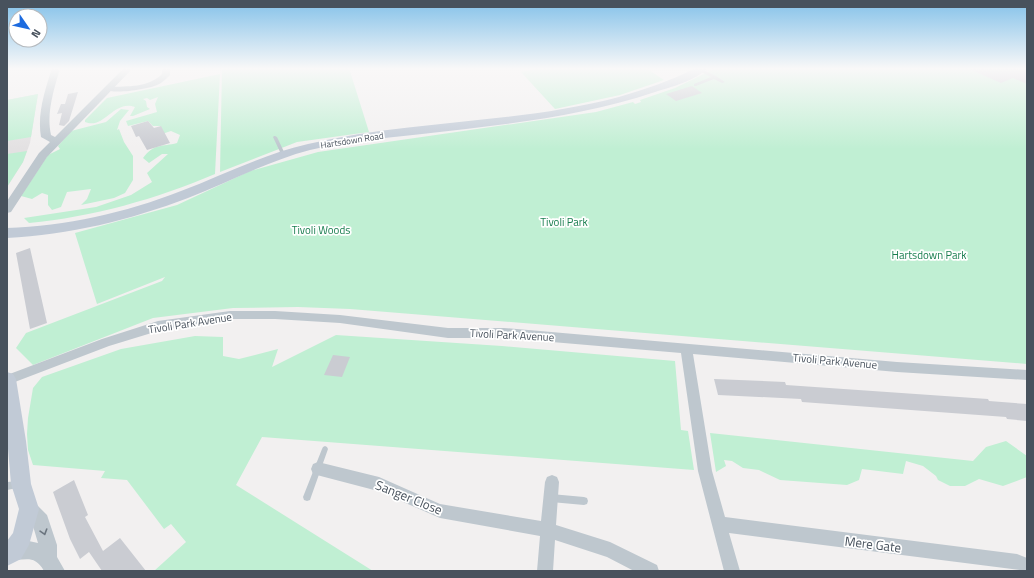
<svg xmlns="http://www.w3.org/2000/svg" width="1034" height="578" viewBox="0 0 1034 578" font-family="'Titillium Web',sans-serif">
	<rect width="100%" height="100%" fill="#f2f0f0"/>
	<path fill="#e3e1e2" d="M38,94L30,143L23,162L7,187V100Z"/>
	<path fill="#c0efd3" d="M222,68H349L369,132L297,142L220,172Z
		M539,68H646L664,80L620,95L555,109L521,72Z
		M716,68H1027V364L350,309L298,307L233,308L153,318L33,365L16,348L26,333L162,281L165,277L97,304L75,233L177,205L250,171L318,152L596,112L633,102L635,104L641,102L640,100L675,88Z
		M220,74L215,174C157,199 92,217 29,223L24,218L96,207L131,195L152,182L147,173L168,154H162L149,163L143,158C154,143 162,147 177,143L180,135L171,131L156,136L161,126H153L148,121L128,126L126,121L157,112L155,104L158,97L150,100L147,98L143,99L146,101L147,107L150,109L133,116H130L135,107C114,99 104,130 85,122V120L107,98Z
		M38,94L31,137L7,141V100Z
		M121,109L129,110L120,121L117,130L119,129L124,142L133,156V180L125,193L114,198L81,205L87,199L91,189L67,192L61,207L52,210L48,205V195L42,193L32,199L21,196L48,155L60,149L58,146L71,131L106,122Z
		M27,151L23,162L7,187V154Z
		M336,335L502,346L675,361L681,430L688,431L694,470L262,437L236,485L373,571H154L186,542L171,524L164,529L127,480L101,478L105,471L33,465L28,450L27,434L28,418L33,388L42,377L121,349L195,336L223,337V356L239,359L278,349L272,367Z
		M710,433L973,461L986,447L1006,441L1027,456V477L1003,486L979,479L965,486H950L938,480L936,476L923,466L906,461L903,474L862,469L859,480L847,485L780,480L759,470L743,468L732,461L724,460L726,466L716,472Z"/>
	<path fill="#caccd2" d="M967,68H1027V84L1013,78L1001,83Z
		M692,86L702,93L676,101L666,94Z
		M78,92L69,121L64,126L59,125L62,113L57,114L61,104H65L68,94Z
		M148,121L154,128L161,126L170,143L147,150L139,136L136,137L131,126Z
		M30,248L47,323L30,329L16,253Z
		M333,355L350,357L342,377L324,375Z
		M714,379L785,382L786,385L988,399L989,401L1027,404V421L1007,419L1006,417L802,402L801,399L718,395Z
		M74,480L88,515L85,517L103,551L120,538L146,571H102L89,552L80,559L70,539L53,492Z"/>
	<g fill="none" stroke-linecap="round" stroke-linejoin="round">
		<path fill="#bec7ce" fill-rule="evenodd" d="M699,69H701L716,76L725,82L722,83L714,79L696,86H694V84L711,77L699,71Z
			M274,136H275L277,137L285,154V155H283L281,154L273,137Z
			M325,446L327,447L328,449L311,497L310,500L307,501L304,500L303,497L322,449L323,447Z
			M19,481L22,483L23,485L22,487L7,490V482Z
			M551,494L584,497L587,498L588,501L587,504L584,505L551,502L548,501L547,498L548,495Z"/>
		<path fill="#bec7ce" fill-rule="evenodd" d="M162,68H170V75C166,79 162,83 157,85C148,89 113,95 105,89L109,87C128,86 148,88 162,74Z
			M230,311H275L340,315L448,328H504L897,362L1027,370V380L897,372L693,354L712,471L725,517L1017,554L1027,558V571L729,533L740,571H724L698,471L681,353L504,338H448L340,323L275,319H230L158,331L109,346L7,385V375L102,339L158,321Z
			M318,462L379,477L440,504L541,521L545,482L547,477L552,475L557,477L559,482L556,525L610,542L657,565L659,571H634L607,557L555,540L553,571H537L540,536L440,518L378,491L313,474L311,469L313,464Z"/>
		<path fill="#bec7ce" fill-rule="evenodd" d="M52,68H60C54,90 46,113 51,135L55,137L124,68H133L47,157L11,212L7,213V201L39,153L50,142L41,137C37,114 45,90 52,68Z
			M29,500L35,503L47,515L57,545V557L65,571H44C33,551 22,564 7,558V544L24,540L38,543L33,526L23,515L20,509L23,503Z"/>
		<path fill="#c1cad6" fill-rule="evenodd" d="M695,68H708C695,81 671,87 655,92C580,117 501,125 422,134C385,138 346,141 310,150C268,161 229,182 188,198C130,220 69,235 7,238V228C66,226 125,213 181,191C223,175 264,154 308,144C410,120 517,124 619,97C645,89 671,81 695,68Z
			M7,372L13,374L16,379L26,441L31,484L39,509L29,545L21,559L7,566V541L13,533L19,509L11,484L7,437Z"/>
	</g>
	<defs><path id="oneway-chevron" d="M-2-3.5L2.5 0L-2 3.5" fill="none" stroke-width="1.6" stroke-linecap="round" stroke-linejoin="round"/></defs>
	<use stroke="#6b757f" href="#oneway-chevron" transform="translate(44 532) rotate(73)"/>
	<linearGradient id="sky" x2="0" y2="1"><stop stop-color="#83c1e9"/><stop offset="0.46" stop-color="#f9f8f8"/><stop offset="1" stop-color="#f9f8f8" stop-opacity="0"/></linearGradient>
	<rect width="1034" height="149" fill="url(#sky)"/>
	<g text-anchor="middle" dominant-baseline="central" stroke-width="3.5" stroke-linejoin="round" paint-order="stroke">
		<g font-size="9" fill="#48525d" stroke="#fff">
			<text transform="translate(352 140) rotate(-9)">Hartsdown Road</text>
		</g>
		<g font-size="11" fill="#197e4f" stroke="#fff">
			<text x="564" y="222">Tivoli Park</text>
			<text x="321" y="230">Tivoli Woods</text>
			<text x="929" y="255">Hartsdown Park</text>
		</g>
		<g font-size="11" fill="#48525d" stroke="#fff">
			<text transform="translate(190 323) rotate(-9)">Tivoli Park Avenue</text>
			<text transform="translate(512 335) rotate(3)">Tivoli Park Avenue</text>
			<text transform="translate(835 361) rotate(5)">Tivoli Park Avenue</text>
		</g>
		<g font-size="13" fill="#48525d" stroke="#fff">
			<text transform="translate(409 497) rotate(22)">Sanger Close</text>
			<text transform="translate(873 544) rotate(7)">Mere Gate</text>
		</g>
	</g>
	<rect width="1034" height="578" fill="none" stroke="#48525d" stroke-width="16"/>
	<g transform="translate(28 28) rotate(124)"><circle r="19" fill="#ffffff" stroke="#b6babe"/>
	<path d="M0-3L7 15L0 10L-7 15Z" fill="#1d6bdf"/>
	<text y="-6" font-size="11" font-weight="bold" text-anchor="middle" fill="#48525d">N</text>
	</g>
</svg>
